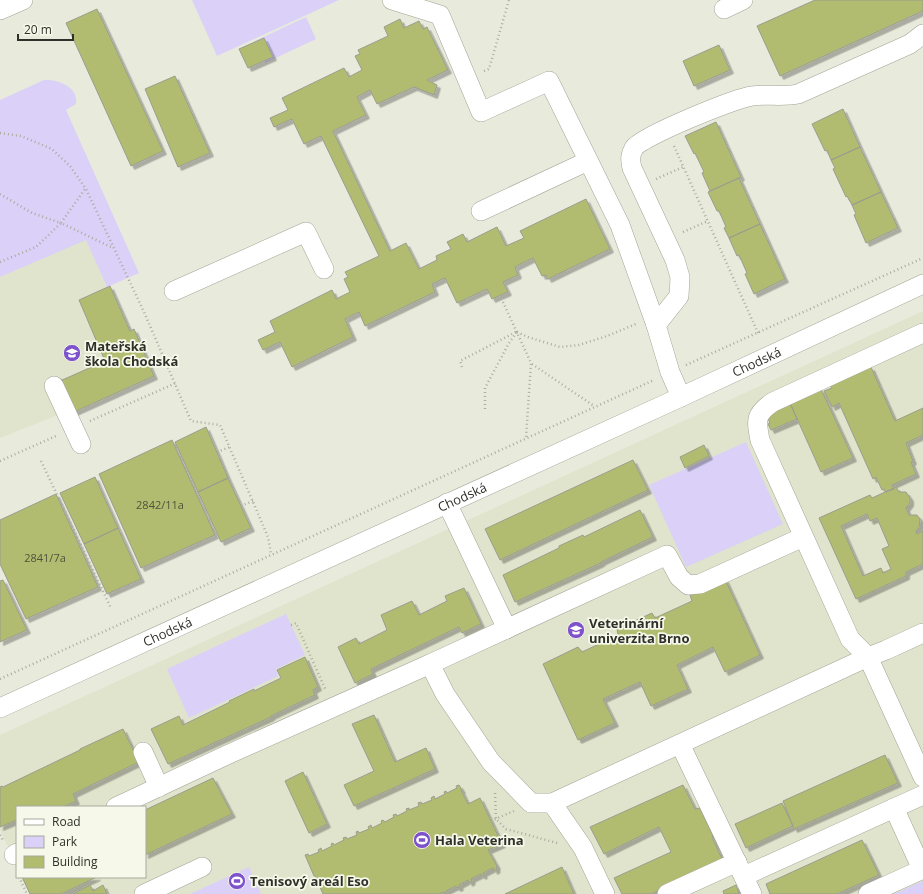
<svg xmlns="http://www.w3.org/2000/svg" width="923" height="894" viewBox="0 0 923 894" font-family="'Open Sans',sans-serif">
	<defs>
		<filter id="shadow"><feDropShadow dx="3.5" dy="3.5" stdDeviation="0" flood-color="#0004"/></filter>
	</defs>
	<rect width="100%" height="100%" fill="#e8ebdc"/>
	<path fill="#e0e4cd" d="M86,239L107,287L110,286L130,330L134,329L154,376L74,412L73,409L0,438V277Z
		M923,311V894H30L22,877H145V807H17V866L0,830V735Z"/>
	<path fill="#dad0f8" d="M192,0H339L217,56Z
		M306,17L316,39L265,63L255,41Z
		M44,80C58,79 79,87 76,104L66,110L139,273L107,287L86,240L0,277V100Z
		M746,442L783,524L686,567L649,485Z
		M286,614L305,655L276,669L278,676L189,718L167,669Z
		M249,867L261,894H190Z
		M923,881V894H894Z"/>
	<path fill="#b1bc6f" stroke="#9a9d8f" fill-rule="evenodd" filter="url(#shadow)" d="M815,0H923V11L780,76L757,26Z
		M97,9L163,151L131,166L66,23Z
		M400,19L404,28L419,21L423,29L427,27L448,70L427,80L437,85L434,95L414,87L377,104L370,90L357,97L366,115L333,131L390,251L406,243L419,269L437,260L436,256L451,249L447,242L463,234L467,242L497,227L506,246L524,238L520,231L586,199L610,249L548,279L546,275L542,276L533,258L515,267L518,275L503,282L508,292L492,299L487,289L457,303L445,278L432,284L435,292L365,326L359,312L345,319L353,337L292,367L280,342L263,350L258,340L275,332L270,321L332,290L336,299L350,292L344,279L348,277L345,272L379,256L321,136L304,144L292,119L274,127L270,118L288,110L282,98L344,68L349,77L362,70L355,56L360,54L358,50L388,36L384,27Z
		M264,38L273,57L248,68L239,49Z
		M719,45L730,70L694,86L683,61Z
		M175,76L210,153L178,167L145,89Z
		M843,109L860,147L831,160L827,150L825,151L812,124Z
		M716,122L741,177L710,191L702,173L704,172L695,153L694,154L685,136Z
		M860,147L881,192L852,205L847,196L846,197L833,169L835,168L831,160Z
		M739,178L760,224L729,238L724,228L726,227L719,211H717L708,192Z
		M881,192L898,228L866,243L854,215L856,214L852,205Z
		M760,224L785,279L754,294L745,274L747,273L739,255L737,256L729,238Z
		M110,286L130,331L134,329L154,376L74,412L60,381L105,361L79,300Z
		M871,367L895,421L923,408V435L906,443L913,461L911,462L916,474L892,485L894,489L886,492L884,489L882,490L876,477L873,479L839,403L832,407L824,391L832,388L830,385Z
		M821,389L853,458L821,472L790,403Z
		M790,403L797,419L771,430L768,424L770,423L766,414Z
		M206,427L228,478L198,492L175,442Z
		M172,440L215,535L141,568L99,474Z
		M704,445L709,456L685,468L680,457Z
		M633,460L648,490L500,560L485,529Z
		M95,477L118,528L84,544L60,493Z
		M228,478L251,528L221,542L198,492Z
		M896,487L899,492H906L910,498V503L906,508L909,515H917L920,519L919,528L916,531L917,534L923,531V564L906,572V576L856,599L819,518L870,495L872,498ZM867,514L870,521L877,518L889,546L882,549L891,569L883,573L881,568L863,576L841,526Z
		M56,494L98,587L26,619L0,564V520Z
		M640,510L653,537L601,562V563L515,602L503,575L559,548V546L583,535L584,537Z
		M118,528L141,579L107,594L84,544Z
		M725,579L760,655L725,672L713,647L677,665L688,689L651,706L640,682L603,699L615,723L578,740L543,664L578,647L582,652L618,635L617,629L652,613L655,618L692,601L690,595Z
		M3,580L27,630L0,642V581Z
		M464,588L481,624L462,633L459,627L371,669L373,674L355,683L338,647L356,638L359,644L387,630L381,615L412,601L419,615L447,601L445,596Z
		M305,657L318,687L313,690L315,695L271,716V717L168,764L151,729L179,716L183,725L230,702L229,701L254,689V691L281,678L277,670Z
		M374,715L395,762L426,748L435,769L354,806L344,785L374,771L352,724Z
		M123,729L139,762L73,794L76,801L63,807H17V820L0,827V787L2,786L3,787L80,750V749Z
		M885,755L898,783L794,829L783,801Z
		M303,772L327,824L309,833L285,781Z
		M213,778L232,814L145,855V810Z
		M459,785L462,790H461L468,804L480,798L502,844L488,850L497,866L496,867L497,869L494,871L493,868L483,873L484,875L482,876L481,874L471,879L472,881L469,883L468,880L459,885L460,887L457,888L456,886L446,891L447,893L445,894L444,892L439,894H323L315,876H314L305,855L308,854L309,856L319,852L318,850L321,848L322,851L332,846L331,844L333,843L334,845L344,840L343,838L346,837L347,839L357,835L356,832L358,831L359,833L369,829L368,827L371,825L372,828L382,823L381,821L383,820L385,822L394,817L393,815L396,814L397,816L407,811L406,809L409,808V810L419,806L418,803L421,802L422,804L432,800L431,798L434,796L435,799L445,794L444,792L446,791L447,793L457,788L456,786Z
		M683,785L695,809L700,808L713,836L712,837L723,861L651,894H622L614,878L671,852L659,827L604,854L590,827Z
		M782,803L793,826L746,848L735,824Z
		M862,840L879,875L837,894H770L766,884Z
		M562,867L574,894H505Z
		M22,877H97L61,894H30Z
		M90,885L93,891L103,885L107,894H73Z
		M736,885L739,894H724L723,891Z"/>
	<g fill="none" stroke-linecap="round" stroke-linejoin="round">
		<defs>
			<g id="minor">
				<path d="M392,0L440,15L481,112L549,81L620,225L656,325"/>
				<path d="M724,9L743,0"/>
				<path d="M0,10L23,0"/>
				<path d="M481,211L588,161"/>
				<path d="M174,291L306,232L324,269"/>
				<path d="M923,333L773,402C755,414 756,420 760,440L850,639L868,657L923,777"/>
				<path d="M54,386L81,444"/>
				<path d="M681,397L670,372L656,325L679,296L680,277L675,260L632,168C630,160 630,155 634,148C642,136 736,98 752,96C768,94 783,97 798,94L910,44L923,34"/>
				<path d="M447,503L507,629"/>
				<path d="M430,664L667,555L679,577L688,585L700,584L803,537"/>
				<path id="s1" d="M0,708L681,397L923,284"/>
				<path d="M680,744L752,894"/>
				<path d="M143,752L159,787"/>
				<path d="M116,807L229,754L430,664L445,694L491,762L531,803H552"/>
				<path d="M894,808L922,869"/>
				<path d="M14,855L17,853"/>
				<path d="M744,876L923,795"/>
				<path d="M144,894L202,867"/>
				<path d="M605,894L583,848L552,803L868,657L886,650L923,633"/>
				<path d="M667,894L737,862"/>
				<path d="M868,894L923,869"/>
			</g>
		</defs>
		<use href="#minor" stroke="#a1a395" stroke-width="20"/>
		<path stroke="#aaaca0" stroke-width="2.5" stroke-dasharray="1 3" stroke-linecap="butt" d="M484,71L489,69L509,0
			M0,133L21,136L52,149L70,166L86,189L144,312L191,421L220,425L268,537L271,554
			M674,146L758,333
			M656,179L683,167
			M0,194L32,213L61,223L85,189
			M683,232L708,221
			M0,262L36,247L61,223L113,248
			M503,302L531,363L526,438
			M517,332L528,337L560,347L579,345L607,336L636,324
			M532,364L594,406
			M686,365L923,258
			M462,367L460,361L516,332
			M485,409V388L509,343L517,332
			M90,421L176,383
			M217,452L230,447
			M0,461L56,436
			M41,461L111,608
			M241,506L253,501
			M291,625L296,623L326,691
			M0,679L654,380
			M495,793L496,819L506,829L557,843
			M491,821L514,811
			M0,835L3,840
			M19,877L27,894"/>
		<use href="#minor" stroke="#fff" stroke-width="19"/>
	</g>
	<defs>
		<symbol id="school-disc" viewBox="-11 -11 22 22"><circle r="9.5" fill="#7e52cb" stroke="#f6f9e9"/><path d="M0-5L7-2L0 1L-7-2ZM-4 1L0 2.5L4 1V4Q0 6-4 4Z" fill="#fff"/></symbol>
		<symbol id="university-disc" viewBox="-11 -11 22 22"><circle r="9.5" fill="#7e52cb" stroke="#f6f9e9"/><path d="M0-5L7-2L0 1L-7-2ZM-4 1L0 2.5L4 1V4Q0 6-4 4Z" fill="#fff"/></symbol>
		<symbol id="stadium-disc" viewBox="-11 -11 22 22"><circle r="9.5" fill="#7e52cb" stroke="#f6f9e9"/><path d="M0-5a6.5 5 0 1 0 0 10a6.5 5 0 1 0 0-10ZM-3.5-1.8h7v3.6h-7Z" fill="#fff"/></symbol>
	</defs>
	<g fill-rule="evenodd">
		<use href="#school-disc" x="62" y="343" width="20" height="20"/>
		<use href="#university-disc" x="566" y="620" width="20" height="20"/>
		<use href="#stadium-disc" x="412" y="830" width="20" height="20"/>
		<use href="#stadium-disc" x="227" y="871" width="20" height="20"/>
	</g>
	<g text-anchor="middle" dominant-baseline="central" stroke-width="3.5" stroke-linejoin="round" paint-order="stroke">
		<g font-size="11" fill="#50533b">
			<text x="160" y="504">2842/11a</text>
			<text x="45" y="557">2841/7a</text>
		</g>
		<g font-size="13" font-weight="bold" fill="#2f302a" stroke="#f6f9e9" text-anchor="start">
			<text x="85" y="346">Mateřská<tspan x="85" dy="15">škola Chodská</tspan></text>
			<text x="589" y="623">Veterinární<tspan x="589" dy="15">univerzita Brno</tspan></text>
			<text x="435" y="840">Hala Veterina</text>
			<text x="250" y="881">Tenisový areál Eso</text>
		</g>
		<g font-size="13" fill="#2f302a" stroke="#f6f9e9">
			<text stroke="none"><textPath href="#s1" startOffset="832">Chodská</textPath></text>
			<text stroke="none"><textPath href="#s1" startOffset="508">Chodská</textPath></text>
			<text stroke="none"><textPath href="#s1" startOffset="184">Chodská</textPath></text>
		</g>
	</g>
	<rect x="16" y="806" width="130" height="72" fill="#f6f9e9" stroke="#a6a99d"/>
	<rect x="24" y="819" width="20" height="6" fill="#ffffff" stroke="#a6a99d"/>
	<text x="52" y="826" font-size="12" fill="#2f302a">Road</text>
	<rect x="24" y="836" width="20" height="12" fill="#dad0f8" stroke="#a6a99d"/>
	<text x="52" y="846" font-size="12" fill="#2f302a">Park</text>
	<rect x="24" y="856" width="20" height="12" fill="#b1bc6f" stroke="#a6a99d"/>
	<text x="52" y="866" font-size="12" fill="#2f302a">Building</text>
	<path d="M18 34v6h55v-6" fill="none" stroke="#2f302a" stroke-width="2"/>
	<text x="24" y="34" font-size="12" fill="#2f302a" stroke="#f6f9e9" stroke-width="3" paint-order="stroke">20 m</text>
</svg>
